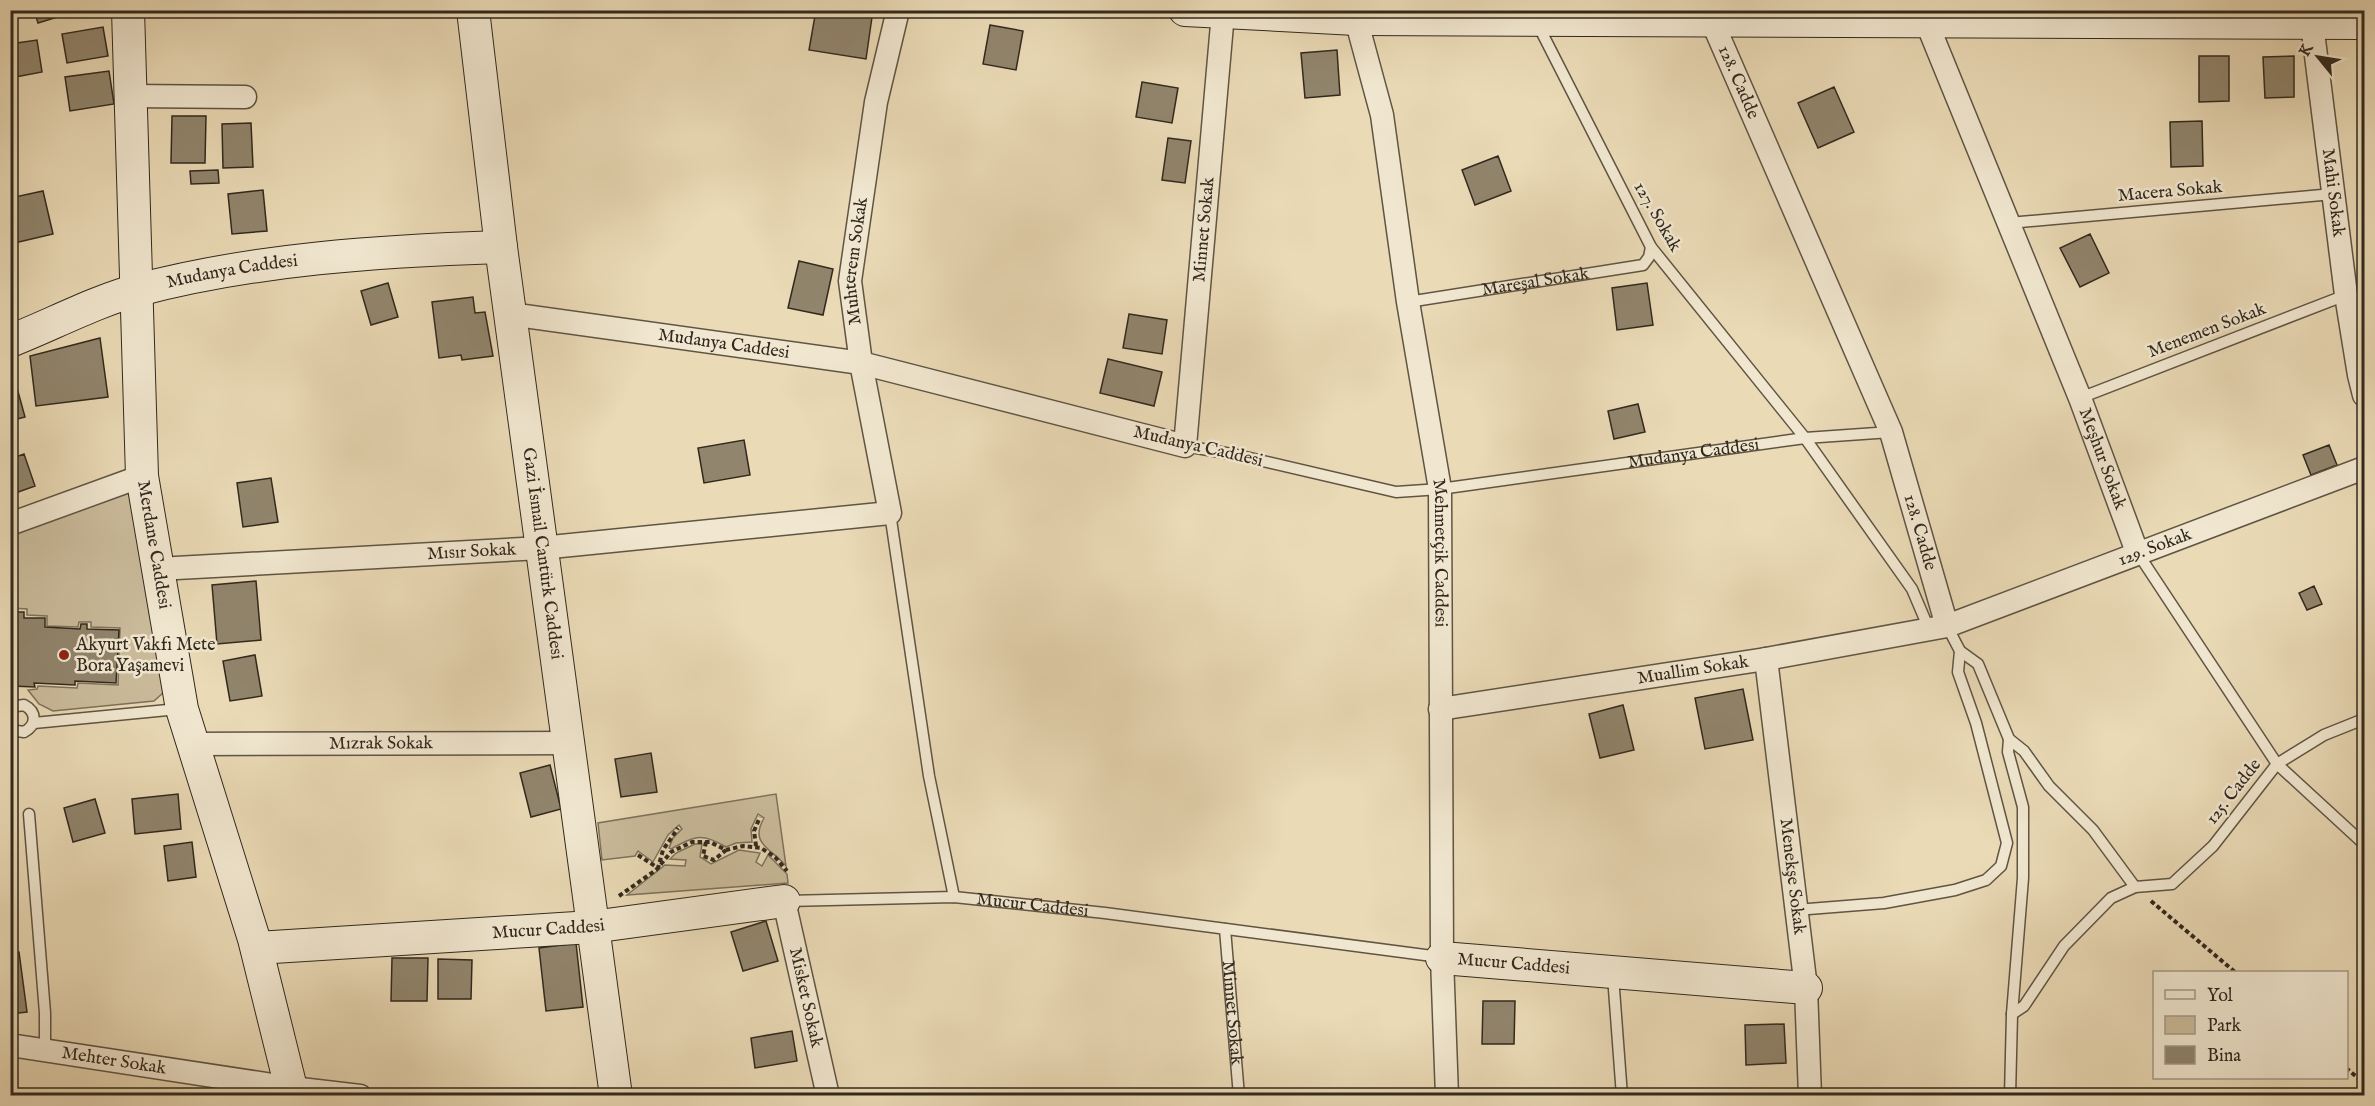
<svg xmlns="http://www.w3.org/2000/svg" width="2375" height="1106" viewBox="0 0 2375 1106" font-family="'IM FELL English',serif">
	<rect width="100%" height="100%" fill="#eadab6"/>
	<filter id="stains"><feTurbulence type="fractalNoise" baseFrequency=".00333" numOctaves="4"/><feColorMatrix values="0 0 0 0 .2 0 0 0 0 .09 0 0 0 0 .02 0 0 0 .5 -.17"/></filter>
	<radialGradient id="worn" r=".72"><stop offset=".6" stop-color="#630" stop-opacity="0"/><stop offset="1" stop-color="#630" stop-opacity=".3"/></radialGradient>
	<path fill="#cbbc9c" stroke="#7e725d" stroke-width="1.5" d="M133,489L164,692L154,701L53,711L39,704L28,690L37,689L38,686L77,688L78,683L118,685L120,628L91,627V622H79L78,627L47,626V616L27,615V609L11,608V534Z
		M776,794L786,866C771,848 749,844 764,818L758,814L751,829L752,842L736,843L726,847C703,833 695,835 671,849L669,848L673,838L682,829L679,825L668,835L653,862L638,851L635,856L602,860L598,823Z
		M695,844H702L700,857L711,864L739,850L760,853L756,862L762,866L768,855L787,874L788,883L627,895L665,865L685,866L686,860L670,859L676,853Z"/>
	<path fill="#91856d" stroke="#31291e" stroke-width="1.5" d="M34,10H80L38,23Z
		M816,10H873L866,59L809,50Z
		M990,25L1023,31L1016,70L983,64Z
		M103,27L108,56L67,63L62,34Z
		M37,40L42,72L10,78V44Z
		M1337,50L1340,95L1305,98L1301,53Z
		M2199,56H2229V101L2199,102Z
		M2294,56V97L2265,98L2263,57Z
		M109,71L114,104L70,111L65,77Z
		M1142,82L1178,88L1172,123L1136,117Z
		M1834,87L1854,132L1818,148L1798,103Z
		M172,116H206L205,163H171Z
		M2202,121L2203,166L2171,167L2170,122Z
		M251,123L253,167L223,168L222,124Z
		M1168,138L1191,141L1185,183L1162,180Z
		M1498,156L1511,191L1475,205L1462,170Z
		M218,170L219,183L191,184L190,171Z
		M263,190L267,231L232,234L228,194Z
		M43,191L53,234L10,244V198Z
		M2090,234L2109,273L2080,287L2060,248Z
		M799,261L833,269L823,315L788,308Z
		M388,283L398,317L371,325L361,291Z
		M1647,283L1653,325L1617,330L1612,288Z
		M473,297L475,313L485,312L493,356L462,360L461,355L439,358L432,302Z
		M1129,314L1167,320L1162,354L1123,348Z
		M100,338L108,397L36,406L30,356Z
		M1108,359L1162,372L1154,406L1100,393Z
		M14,377L25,417L10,421V379Z
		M1638,404L1645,432L1614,439L1608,411Z
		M744,440L750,475L704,483L698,448Z
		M2329,445L2337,465L2311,475L2303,455Z
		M24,454L35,486L10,495V459Z
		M271,478L278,522L243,527L237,483Z
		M256,581L261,640L217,644L212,585Z
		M2314,586L2322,604L2307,610L2299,593Z
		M10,612H24V618H45V627L80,629L81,624H87V629L119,630L116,683L75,681V685L34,683L35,687L12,686Z
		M255,655L262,696L230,701L223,661Z
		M1743,689L1753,740L1705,749L1695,698Z
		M1623,705L1634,750L1600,758L1589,714Z
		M651,753L657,792L621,797L615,759Z
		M550,765L561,809L531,817L520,773Z
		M178,794L181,829L135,834L132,799Z
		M95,799L105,833L73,842L64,808Z
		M192,842L196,877L168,881L164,846Z
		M766,921L778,961L743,971L731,932Z
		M576,943L583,1007L546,1011L539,948Z
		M19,952L27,1012L10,1014V953Z
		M392,958H428L427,1001H391Z
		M438,959L472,960L471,999H438Z
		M1483,1001H1515L1514,1044H1482Z
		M1784,1024L1786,1063L1746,1065L1745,1025Z
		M792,1031L797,1061L755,1068L751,1038Z"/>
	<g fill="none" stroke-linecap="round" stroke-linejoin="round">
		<defs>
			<g id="lane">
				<path d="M1538,25L1651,247L1805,438L1912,589L1929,629"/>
				<path d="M2009,223L2333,194"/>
				<path id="s1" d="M1408,302L1643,265L1649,257L1651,247"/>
				<path d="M2080,398L2346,295"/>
				<path id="s2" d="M1185,446L1237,455L1396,492L1440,489L1805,438L1891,432"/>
				<path d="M890,513L929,776L954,897"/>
				<path d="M2137,552L2277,764L2364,844"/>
				<path d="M1947,626L1960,651L1978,664L2009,739L2024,751L2049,786L2093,830L2135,887"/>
				<path d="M10,707L24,705C37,712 37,725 24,732L10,730"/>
				<path d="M34,723L178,709"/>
				<path d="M2009,739L2008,752L2023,807V878L2012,1014L2010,1096"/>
				<path d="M29,814L45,1013V1050"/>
				<path id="s3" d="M787,901L954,897L1105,913L1440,957"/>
				<path d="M1796,910L1884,903L1955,890L1986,880L2001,866L2007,843L1976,723L1958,672L1960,651"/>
				<path id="s4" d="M1225,929L1239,1096"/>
				<path d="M1613,976L1622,1096"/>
				<path d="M2012,1014L2024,1006L2064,946L2111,898L2135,887L2172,884L2213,846L2277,764L2324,735L2364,719"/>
			</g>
			<g id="street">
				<path id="s5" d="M1356,19L1382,115L1408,302L1440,489L1442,958L1447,1096"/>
				<path id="s6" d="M1711,19L1891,432L1947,626"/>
				<path id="s7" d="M1926,21L2080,398L2137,552"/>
				<path id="s8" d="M2312,24L2346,295L2359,375L2364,395"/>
				<path d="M130,96L245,97"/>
				<path id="s9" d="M510,314L861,363L1185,446L1223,13"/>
				<path d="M10,524L142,476"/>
				<path id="s10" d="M158,569L541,548L890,513L861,363L850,281L876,102L898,10"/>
				<path id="s11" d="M1766,659L1806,988L1810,1096"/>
				<path id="s12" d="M1440,709L1766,659L1947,626L2364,468"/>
				<path id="s13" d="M193,744L568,743"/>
				<path id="s14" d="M784,901L828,1096"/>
				<path id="s15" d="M10,1045L292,1088L360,1096"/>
			</g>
			<g id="secondary">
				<path id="s16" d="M128,10L142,476L182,709L254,939L293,1096"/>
				<path id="s17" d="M473,10L501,247L616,1096"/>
				<path d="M1185,10L1356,19L2364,23"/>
				<path id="s18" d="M10,341C49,326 98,300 138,290C255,259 380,251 501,247"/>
				<path id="s19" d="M257,948L592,927L784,901"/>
				<path id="s20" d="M1442,958L1806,988"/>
			</g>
		</defs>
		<use href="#lane" stroke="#5f5544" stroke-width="13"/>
		<use href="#street" stroke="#5f5544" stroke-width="25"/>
		<use href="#secondary" stroke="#31291e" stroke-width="34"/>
		<path stroke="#31291e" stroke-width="4" stroke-dasharray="4.5 3" stroke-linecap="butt" d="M706,842L703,856L714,860L726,850
			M756,846L754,831L760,817
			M638,855L658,868L663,850L678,828
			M619,896L656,870L671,852L692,842H710L726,850L743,846L761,848L775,857L787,871
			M2151,901L2235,972
			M2346,1068L2364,1083"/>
		<use href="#lane" stroke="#f1e7d0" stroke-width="10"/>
		<use href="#street" stroke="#f1e7d0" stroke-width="22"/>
		<use href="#secondary" stroke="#f1e7d0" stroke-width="32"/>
	</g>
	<circle fill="#8f2418" stroke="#f1e7d0" stroke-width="2" cx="64" cy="655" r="6"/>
	<g text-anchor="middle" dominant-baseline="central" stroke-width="5" stroke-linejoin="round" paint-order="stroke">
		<g font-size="18" fill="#31291e" stroke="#f1e7d0">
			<text stroke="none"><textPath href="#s6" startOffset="69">128. Cadde</textPath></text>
			<text transform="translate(2170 192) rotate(-5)">Macera Sokak</text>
			<text stroke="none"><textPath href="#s8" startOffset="170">Mahi Sokak</textPath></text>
			<text transform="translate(1657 217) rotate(60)">127. Sokak</text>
			<text stroke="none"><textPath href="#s9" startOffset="906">Minnet Sokak</textPath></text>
			<text stroke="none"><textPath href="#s10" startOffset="990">Muhterem Sokak</textPath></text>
			<text stroke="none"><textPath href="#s18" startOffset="234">Mudanya Caddesi</textPath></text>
			<text stroke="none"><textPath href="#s1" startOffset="129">Mareşal Sokak</textPath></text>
			<text transform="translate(2207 331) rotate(-21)">Menemen Sokak</text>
			<text stroke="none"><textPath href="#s9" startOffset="216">Mudanya Caddesi</textPath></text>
			<text transform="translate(1198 447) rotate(13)">Mudanya Caddesi</text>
			<text stroke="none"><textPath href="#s2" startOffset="516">Mudanya Caddesi</textPath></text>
			<text stroke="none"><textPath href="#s7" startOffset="472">Meşhur Sokak</textPath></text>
			<text stroke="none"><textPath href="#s6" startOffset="555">128. Cadde</textPath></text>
			<text stroke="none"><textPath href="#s16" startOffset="536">Merdane Caddesi</textPath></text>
			<text stroke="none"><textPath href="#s12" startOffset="736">129. Sokak</textPath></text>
			<text stroke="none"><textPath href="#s10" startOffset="314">Mısır Sokak</textPath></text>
			<text stroke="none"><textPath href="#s17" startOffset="548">Gazi İsmail Cantürk Caddesi</textPath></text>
			<text stroke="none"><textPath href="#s5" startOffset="542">Mehmetçik Caddesi</textPath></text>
			<text stroke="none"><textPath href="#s12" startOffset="256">Muallim Sokak</textPath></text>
			<text stroke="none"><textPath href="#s13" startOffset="188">Mızrak Sokak</textPath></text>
			<text transform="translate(2234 792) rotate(-52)">125. Cadde</text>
			<text stroke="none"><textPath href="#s11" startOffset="219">Menekşe Sokak</textPath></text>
			<text stroke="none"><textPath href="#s3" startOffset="246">Mucur Caddesi</textPath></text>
			<text stroke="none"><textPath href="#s19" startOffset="292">Mucur Caddesi</textPath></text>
			<text stroke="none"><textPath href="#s20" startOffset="72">Mucur Caddesi</textPath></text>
			<text stroke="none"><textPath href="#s14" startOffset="99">Misket Sokak</textPath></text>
			<text stroke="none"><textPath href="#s4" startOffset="84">Minnet Sokak</textPath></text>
			<text stroke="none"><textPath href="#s15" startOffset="105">Mehter Sokak</textPath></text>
		</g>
		<g font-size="18" fill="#31291e" stroke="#f1e7d0" text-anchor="start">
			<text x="76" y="645">Akyurt Vakfı Mete<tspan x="76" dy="21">Bora Yaşamevi</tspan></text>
		</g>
	</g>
	<rect width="2375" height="1106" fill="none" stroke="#eadab6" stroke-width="36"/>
	<rect x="12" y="12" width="2351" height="1082" fill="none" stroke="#31291e" stroke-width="3"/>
	<rect x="18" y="18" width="2339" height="1070" fill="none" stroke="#31291e" stroke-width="1.5"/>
	<rect x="2153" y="971" width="195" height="108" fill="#f1e7d0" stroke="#a49b89" stroke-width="1.5"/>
	<rect x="2165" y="990" width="30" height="9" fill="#f1e7d0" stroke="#a49b89" stroke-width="1.5"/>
	<text x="2207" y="1001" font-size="18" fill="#31291e">Yol</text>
	<rect x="2165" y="1016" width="30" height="18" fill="#cbbc9c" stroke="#a49b89" stroke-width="1.5"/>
	<text x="2207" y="1031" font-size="18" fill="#31291e">Park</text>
	<rect x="2165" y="1046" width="30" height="18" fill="#91856d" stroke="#a49b89" stroke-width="1.5"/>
	<text x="2207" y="1061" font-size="18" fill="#31291e">Bina</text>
	<g transform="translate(2318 57) rotate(300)" stroke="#f1e7d0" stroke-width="4.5" paint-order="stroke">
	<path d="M0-4.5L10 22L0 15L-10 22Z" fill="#31291e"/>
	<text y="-9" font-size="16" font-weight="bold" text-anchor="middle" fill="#31291e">K</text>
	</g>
	<rect width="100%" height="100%" filter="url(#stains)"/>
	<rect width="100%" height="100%" fill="url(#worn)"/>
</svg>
